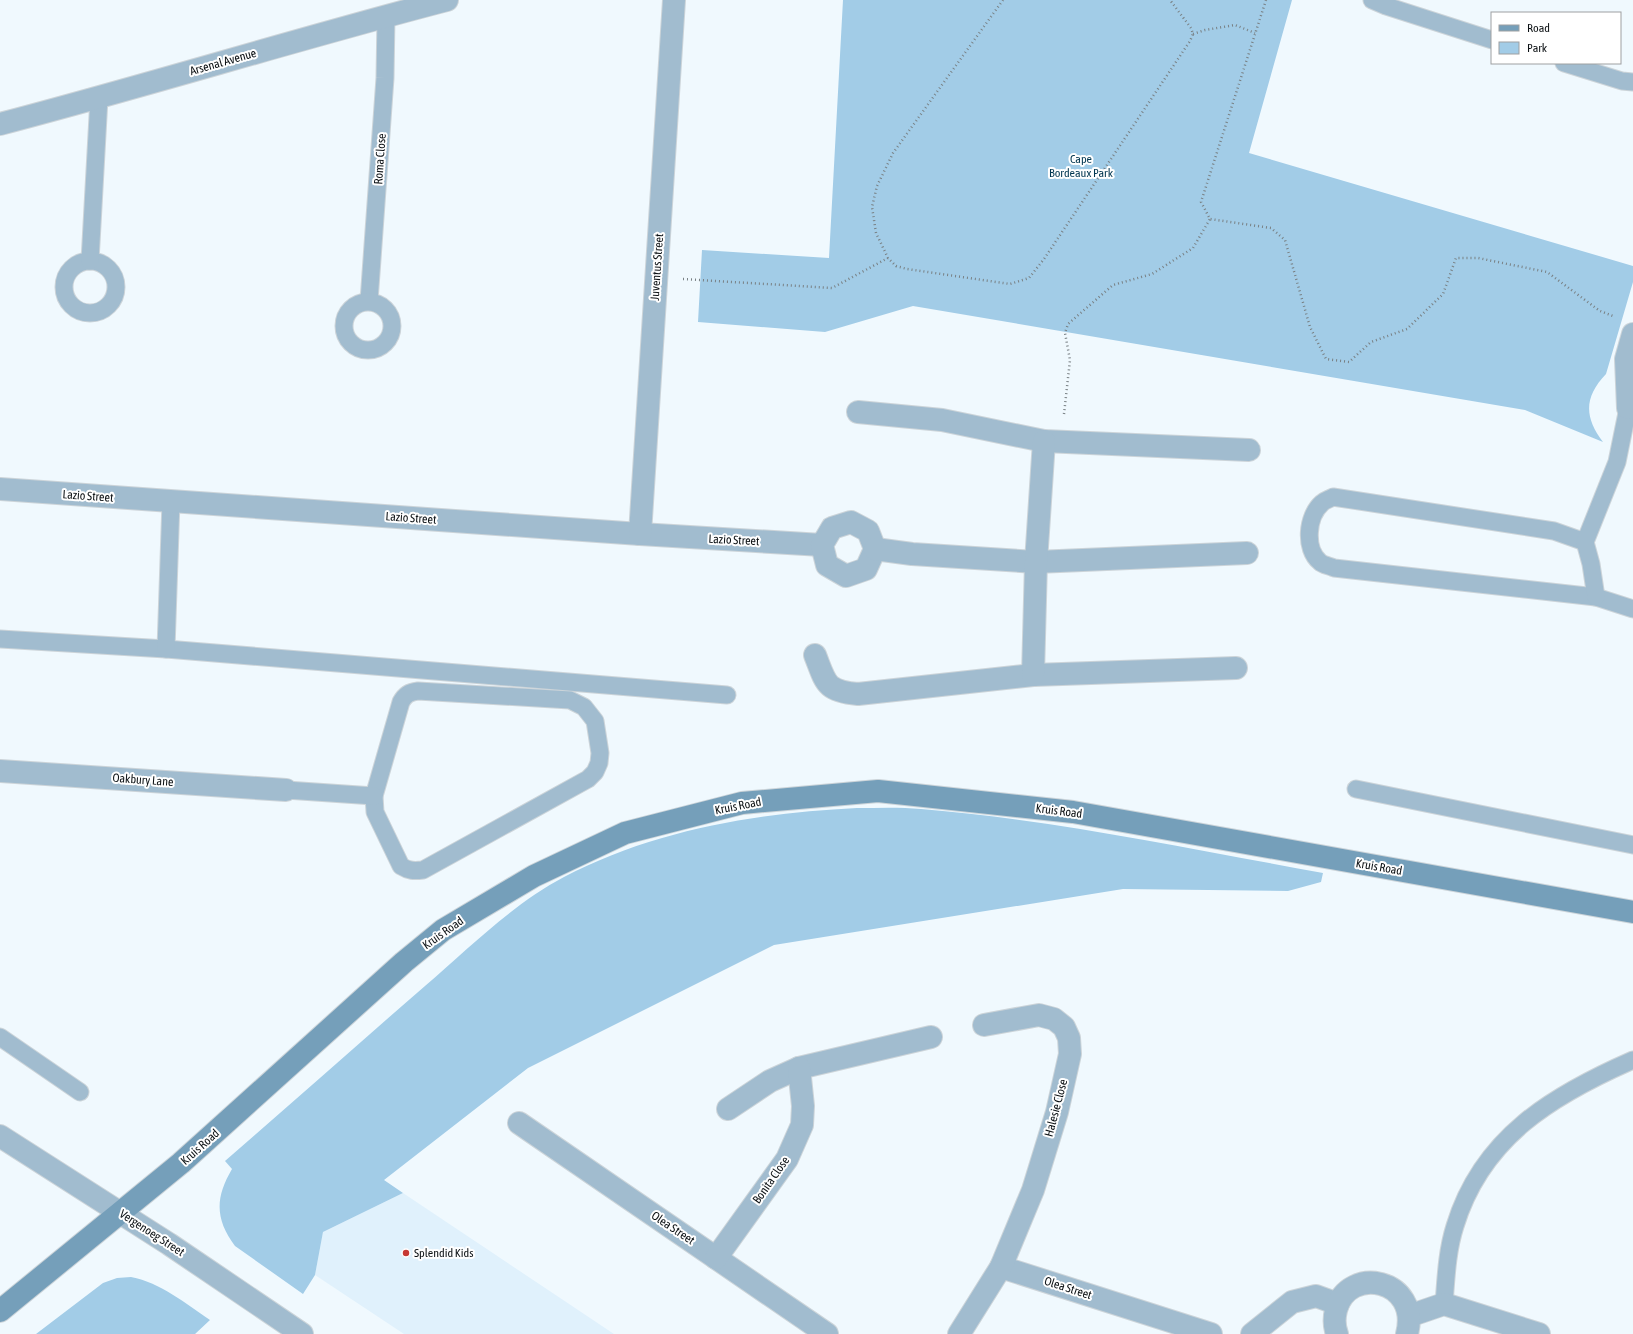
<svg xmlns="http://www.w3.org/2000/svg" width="1633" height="1334" font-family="'Asap Condensed',sans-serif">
<rect width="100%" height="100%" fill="#f0f9fe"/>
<polygon fill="#e0f1fc" points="403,1193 614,1334 404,1334 315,1275 323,1232"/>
<g fill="#a2cce7">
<path d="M843,0h449l-43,153 384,113v16l-27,92c-22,23 -22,43 -3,68l-78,-32 -612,-104 -88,26 -127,-10 4,-72 127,8z"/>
<path d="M857,808c21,0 43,-1 64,1 135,11 269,40 402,64l-2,9 -33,9 -165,-2 -349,56 -246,123 -144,112 19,13 -80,39 -8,43 -12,19 -68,-48c-20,-27 -20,-48 -3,-77l-7,-8c67,-58 133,-117 200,-175 43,-37 89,-83 139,-109 90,-47 192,-64 293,-69z"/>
<path d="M131,1277c30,6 54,26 79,43l-15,14h-159l67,-51 14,-5z"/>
</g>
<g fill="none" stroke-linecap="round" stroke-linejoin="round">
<defs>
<g id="lane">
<polyline points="1372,0 1386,6 1492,40"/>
<polyline points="1564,63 1622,81 1633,82"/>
<circle cx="90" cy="287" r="26"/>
<polyline points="90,261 99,98"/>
<polyline points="369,301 385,78 386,16"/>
<circle cx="368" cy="326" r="24"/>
<path d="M1585,542l-31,-11 -221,-34c-3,2 -8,3 -11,6 -15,13 -18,46 -2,59 3,3 10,4 14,6l262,29 37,12"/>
<polyline points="1596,597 1591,564 1585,542 1617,462 1628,408"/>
<polyline points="0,639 166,649 727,695"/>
<polyline points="166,649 171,501"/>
<path d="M418,691l152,9 14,7 11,14 5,32 -1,10 -4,9 -7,7 -165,91c-9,1 -14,1 -22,-4l-26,-54 -1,-16 27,-94c4,-7 8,-10 17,-11z"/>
<polyline points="1356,789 1633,845"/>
<polyline points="286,790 374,796"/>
<polyline points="0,1037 80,1092"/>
<path d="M1444,1304c2,-26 3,-53 11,-78 27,-89 98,-131 178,-166"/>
</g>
<g id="street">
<path d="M0,124c149,-39 297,-85 447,-124"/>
<polyline points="1628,408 1626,359 1633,334"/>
<polyline points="858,412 942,420 1044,441 1249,450"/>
<polyline points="0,489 640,534 822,545"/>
<polygon points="851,522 868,531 875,549 866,569 846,576 827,565 822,545 832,528"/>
<polyline points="640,534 674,0"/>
<polyline points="875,549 912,554 1036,562 1247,553"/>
<path d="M815,655c11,28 10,36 43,39l175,-19 203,-7"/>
<polyline points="1033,675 1036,562 1044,441"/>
<polyline points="0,771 286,790"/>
<polyline points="728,1109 770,1081 799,1068 931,1037"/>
<polyline points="519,1123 827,1334"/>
<polyline points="0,1136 169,1244 302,1334"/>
<polyline points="716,1258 787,1159 802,1125 803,1106 799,1068"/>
<polyline points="1001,1267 1211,1334"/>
<polyline points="1409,1316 1444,1304 1539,1334"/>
<polyline points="959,1334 1001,1267 1033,1190 1057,1112 1070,1054 1069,1038 1064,1027 1054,1019 1039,1015 984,1025"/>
<polyline points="1252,1334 1292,1302 1316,1296 1338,1304"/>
<path d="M1337,1334c-3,-8 -3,-16 -1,-24 12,-46 85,-31 71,24"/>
</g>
<polyline id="secondary" points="0,1311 181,1163 404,962 443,930 534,876 625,833 742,803 878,791 1073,812 1633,912"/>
</defs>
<use href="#lane" stroke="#ccd4d9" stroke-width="19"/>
<use href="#street" stroke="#ccd4d9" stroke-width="24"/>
<use href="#secondary" stroke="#ccd4d9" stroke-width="24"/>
<g stroke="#798084" stroke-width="2.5" stroke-dasharray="1 3" stroke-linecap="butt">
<polyline points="1003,0 893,153 877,186 872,207 876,233 888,258 896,266 907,269 1010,284 1029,278 1044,259 1190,41 1193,34 1191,28 1170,0"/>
<polyline points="1266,0 1201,202 1210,219 1271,228 1285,240 1310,327 1326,359 1349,362 1371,342 1407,329 1443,294 1456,258 1478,258 1547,272 1600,311 1613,316"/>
<polyline points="1193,34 1205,30 1235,25 1255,33"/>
<polyline points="683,279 832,288 888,258"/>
<polyline points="1064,414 1070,360 1065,333 1068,324 1113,285 1152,274 1193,248 1210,219"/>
</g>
<use href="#lane" stroke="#a1bccf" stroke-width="17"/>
<use href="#street" stroke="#a1bccf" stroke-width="22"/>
<use href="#secondary" stroke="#759fba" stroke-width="22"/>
</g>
<circle fill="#c63833" stroke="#fff" stroke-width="1.5" cx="406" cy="1253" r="4"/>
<g text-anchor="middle" stroke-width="4" stroke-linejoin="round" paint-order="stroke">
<g font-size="12" fill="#0c1114" stroke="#fff">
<text transform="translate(223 62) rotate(-16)" y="4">Arsenal Avenue</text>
<text transform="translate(380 159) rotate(-86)" y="4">Roma Close</text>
<text transform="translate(657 267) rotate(-86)" y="4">Juventus Street</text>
<text transform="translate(88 496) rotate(4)" y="4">Lazio Street</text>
<text transform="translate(411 518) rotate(4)" y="4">Lazio Street</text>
<text transform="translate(734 540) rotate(3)" y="4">Lazio Street</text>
<text transform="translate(143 780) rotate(4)" y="4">Oakbury Lane</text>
<text transform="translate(738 806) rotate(-11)" y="4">Kruis Road</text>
<text transform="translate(1059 811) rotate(7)" y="4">Kruis Road</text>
<text transform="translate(1379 867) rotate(10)" y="4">Kruis Road</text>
<text transform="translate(443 933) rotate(-35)" y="4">Kruis Road</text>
<text transform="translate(1056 1108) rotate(-75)" y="4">Halesie Close</text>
<text transform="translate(200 1147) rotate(-42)" y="4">Kruis Road</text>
<text transform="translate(771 1180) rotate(-55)" y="4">Bonita Close</text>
<text transform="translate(673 1228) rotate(34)" y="4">Olea Street</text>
<text transform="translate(152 1233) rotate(33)" y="4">Vergenoeg Street</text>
<text transform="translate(1068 1288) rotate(18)" y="4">Olea Street</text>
</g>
<g font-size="12" fill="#003650" stroke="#fff">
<text x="1081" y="163">Cape<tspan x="1081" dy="14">Bordeaux Park</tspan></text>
</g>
<g font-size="12" fill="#0c1114" stroke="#fff" text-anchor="start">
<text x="414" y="1257">Splendid Kids</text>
</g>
</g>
<rect x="1491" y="12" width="130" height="52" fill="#ffffff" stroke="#9ea0a1"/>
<rect x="1499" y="25" width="20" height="6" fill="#759fba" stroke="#9ea0a1"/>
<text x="1527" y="32" font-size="12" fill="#0c1114">Road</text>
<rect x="1499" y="42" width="20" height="12" fill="#a2cce7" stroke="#9ea0a1"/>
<text x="1527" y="52" font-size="12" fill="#0c1114">Park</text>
</svg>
